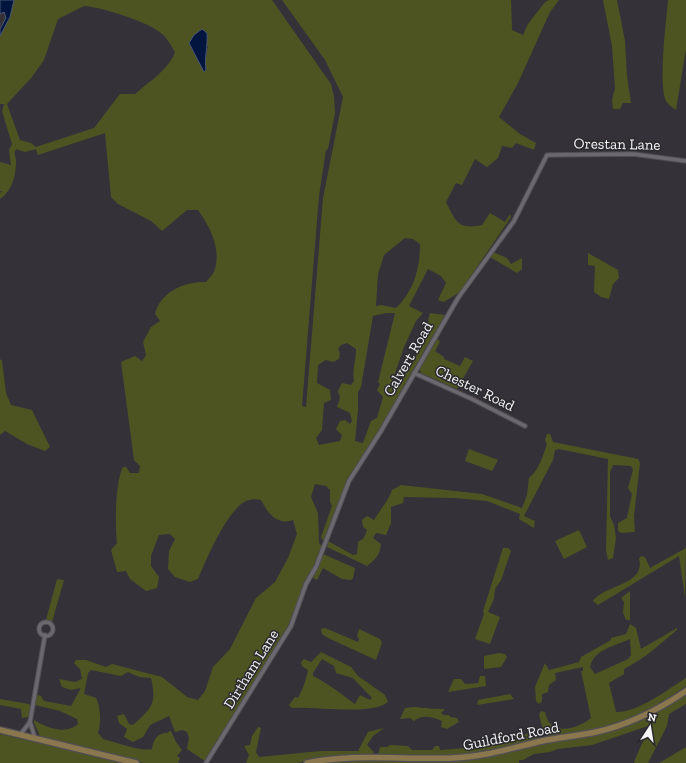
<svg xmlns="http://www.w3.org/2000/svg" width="686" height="763" font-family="'Zilla Slab',serif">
<rect width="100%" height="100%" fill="#343238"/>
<g fill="#4d5422" fill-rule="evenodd">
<path d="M14,0h258l59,84 3,12 1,17 -7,36 -2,1 -7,46 -17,210 4,1 17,-209 20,-101 -18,-37 -43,-60h229l1,30 11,5 5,-11 17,-22 4,-2h10l-9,12 -32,71 -19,34 21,17 16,9 -2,7 -18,-7 -4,5 -10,-2 -4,12 -11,9 -12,-8 -13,26 -6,-2 -10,19c10,20 12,28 36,23l8,-12 15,9 5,-8 1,3 -51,75 -16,10 -6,-2 8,-17 -5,-7 -13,-7 -19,37 14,7 -7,8 -12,26 -13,38 6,3c10,-17 22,-34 29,-53 3,-7 1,-14 4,-22l15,2 -76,132 -22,32 -7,23 -17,39 -2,-4 11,-31 -2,-4v-12l-4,-4 -11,-2 -4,13 7,16 1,30 3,3 -12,30 -6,6 -9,30 -6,12 -49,83 -35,54 -18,-12 2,-11 -2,-6 -5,-2 -7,2 -6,-16 -19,9 -7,12 -10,5 -9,-5 3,-8 -8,-6 -2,-7 7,-2 5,10 4,1c19,-17 24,-21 18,-47l-12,-1 -11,-5 -7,4 -30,-6 -3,3 -4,21 12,4c5,9 5,26 2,35l5,6c12,3 39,13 49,10 1,-9 6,-17 16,-16l1,-2h2l5,11 6,8 -5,6 3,2 -2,5h-34l-103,-25 -7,-15v-3c13,8 32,15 44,4l-1,-5 -17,-8 -25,-6 2,-10 4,1 3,5 27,5 10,-18 -10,2 -9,-3 -3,-8 16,3 7,-3 -2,-10 -6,-6 2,-3h10l20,7 6,-3 50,13 25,20 11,3 7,-9 8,-24 17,-18 26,-51 19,-16 13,-24 9,-24 -4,-14c-16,6 -26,-8 -32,-20 -5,-1 -10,-1 -15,1 -19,9 -40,59 -48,78l-8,3 -15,-5 -7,-8 1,-18 6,-12 -5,-5 -11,1 -8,21v10l8,11 -2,11 -11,3 -16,-12 -4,-8 -9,1 -6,-22 6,-7c-2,-17 -2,-62 6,-76h3l4,6h9l1,-7 -6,-6 -13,-98 14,-6 7,5 4,-6 -3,-13 8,-15 9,-6 -5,-7c5,-22 30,-33 51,-32 3,-4 8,-8 9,-13 6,-21 -5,-42 -17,-59h-11l-25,21 -11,-10 -33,-17 -7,-7 -6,-64 -67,22 -2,-6 -11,3 -9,-3c-3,5 0,7 0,12 0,15 -4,30 -16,38v-6l2,-2h-2v-29l11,3 -2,-15 3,-6 -10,-33 2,-7h-4v-68l10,-19zM84,6c17,1 66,16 78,28 6,5 9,12 13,18 -6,17 -26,30 -40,42h-15l-26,34 -58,19 -5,-4 -11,-3 -13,-36 25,-27 12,-17 14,-41zM189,43l19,3 -3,16 1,8 -2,2zM405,238l8,1 7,5c0,24 -6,47 -24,64l-15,-3 -5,1 2,-32 6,-19zM386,313h9l-17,69 2,2 -3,6 6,7 -6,21 -6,3 -8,22 -8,-2 3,-31v-18l3,-5 12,-71zM347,343l9,6c0,12 -4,21 -2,32l-3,4 -9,-2 -4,8 2,7 -3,9 13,6 2,8 -2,3 -5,-4 -5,1 -4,8 6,6 -2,6 -21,4 -3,-7 6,-8 2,-27 7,-3 -1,-10 -13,-7 1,-18 8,-5 7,2 6,-3 1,-6 -2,-4 3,-4z"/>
<polygon points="603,0 617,0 625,41 627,76 631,103 623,103 620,109 613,109 612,100 615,88 612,46"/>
<path d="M668,0h18v49l-10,61c-4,-3 -9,-6 -11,-11 -6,-21 1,-76 3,-99z"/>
<polygon points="493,252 507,258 511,264 522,258 522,269 517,273 490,257"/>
<polygon points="588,253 618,270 619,278 613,284 609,299 601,297 594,292 595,266 588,265"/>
<polygon points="438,339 440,342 435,351 444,357 444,359 460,366 465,357 473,361 457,389 421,373 419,368 434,340"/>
<polygon points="0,359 2,361 6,393 11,405 32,410 50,447 45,451 27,444 5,431 0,435"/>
<path d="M547,434h3l3,8 85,17 2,4 -6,53 1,16 -14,1 -3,-2v-8l9,-5 5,-24 -4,-6 5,-18 -2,-4 -18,-1 -3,7v44l4,9 2,13 -3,20 -5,2 -2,-10 2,-91 -49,-10 -4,1 -2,10 -29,56 11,5 -1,7 -15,-9 1,-5 -33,-13 -33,-3 -50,-1 -1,6 -12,4v16l-5,12 -10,-2 -3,5 8,6c-1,11 -5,15 -14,22l-40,-19 1,-6 25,14 4,-1 1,-12 6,-4 3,-8 -4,-3 -1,-7 5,-4 7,4c6,-10 15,-20 18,-30l9,-5 81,9 40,14 5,-13 2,-17c10,-8 14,-22 18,-34l-2,-4z"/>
<polygon points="469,449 498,460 492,471 465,461"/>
<polygon points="579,530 587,547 564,559 555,541"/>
<polygon points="503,548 508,548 511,551 501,580 495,589 494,599 488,612 500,617 490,644 475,639 484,614 483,611"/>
<path d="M686,548l-1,49 -6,-41 -81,49 -5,-4c11,-16 53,-16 46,-42l2,-3 4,1 5,11z"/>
<polygon points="323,554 355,568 353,578 351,580 342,579 323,568 317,580 313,578"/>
<polygon points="57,579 64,580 52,622 46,620"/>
<polygon points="630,591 630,620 626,620 623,613 624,602 621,598"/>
<path d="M630,624l6,4 5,21 36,-21v2c-17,14 -34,30 -53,39v5l-15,9 7,29c22,1 52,-23 70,-34v8c-15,10 -31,21 -48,29 -27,13 -60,17 -90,21l-4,-3 -5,-18 2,-4 4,1c1,3 2,9 5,11 11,12 31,3 41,-5l-10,-47h2v-4l-28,6 1,7 -7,5 -1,7 -6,2v7l-3,3 -3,-3 -1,-14 10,-24 4,7 30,-8 2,-5 30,-17v-2l15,-4zM630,639l1,16 -3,4 -33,15 -5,-7c4,-18 25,-21 40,-28z"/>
<polygon points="325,628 358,642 359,639 357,636 359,629 380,639 382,643 376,660 328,638 322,634 321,629"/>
<path d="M321,652l30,15 7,9 27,19 3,7c-16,14 -74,4 -96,6l-3,-3 6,-8 3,1c5,-9 8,-18 10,-28l-6,-4 -1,-4 3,-3 7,3zM322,659l12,7 2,7 17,5 19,20 -2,2 -10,-5 -5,9c-14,-10 -26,-20 -42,-28v-3z"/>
<polygon points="499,653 505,654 507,657 501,667 484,669 484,656"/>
<polygon points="480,676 485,676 486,686 448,692 454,679 461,679 465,684 478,683"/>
<path d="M686,693v11l-17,10 -2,12 -19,37h-14c4,-13 11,-23 15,-36l-1,-1 -56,19 -34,4 -8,3 -16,2 -11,6h-4v3h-204l17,-3h119l34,-2 47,-13 101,-22z"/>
<polygon points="510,694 514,699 477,705 478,700"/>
<polygon points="0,699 29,704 31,709 28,717 22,718 21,709 0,705"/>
<path d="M414,707c9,1 22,2 30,2v2l-3,1 2,3h5l3,2 6,1 2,4 -12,7 -6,-2 1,-6c-10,-4 -19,-7 -28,0l-4,-3 -10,1 5,-11z"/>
<polygon points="258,727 261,728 256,752 259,757 321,751 358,751 368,732 384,728 373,736 367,745 374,752 372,756 313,760 297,763 246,763 249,755 244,746 250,745 252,736"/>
<polygon points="537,731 539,732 539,739 488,754 464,756 378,755 380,747 387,747 390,745 408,746 412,750 432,750 435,746 439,746 440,750 479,747"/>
<polygon points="0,734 125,763 0,763"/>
<polygon points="686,747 686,763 659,763"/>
</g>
<g fill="#01153e" stroke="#4a5876">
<polygon points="0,0 14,0 10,17 0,36 0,29 6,18 4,12 0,14"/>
<path d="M202,29l5,4c1,13 -3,26 -1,37l-2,2 -15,-29 5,-8z"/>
</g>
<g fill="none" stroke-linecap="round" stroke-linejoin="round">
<defs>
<g id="minor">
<polyline points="414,373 472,399 525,426"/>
<circle cx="46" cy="629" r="7"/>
<polyline points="30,722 35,738"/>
<polyline points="20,735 30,722 45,635"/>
<polyline points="206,763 291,626 306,584 316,567 349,481 381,431 458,298 514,221 547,155 633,154 686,161"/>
</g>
<g id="primary">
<polyline points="0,730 136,763"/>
<path d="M307,763c47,-10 97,-3 145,-5 32,-1 59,-10 90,-17 17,-4 36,-5 54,-9 33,-7 62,-22 90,-41"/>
</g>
</defs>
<use href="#minor" stroke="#504e53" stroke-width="5.5"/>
<use href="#primary" stroke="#504e53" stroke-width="8"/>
<use href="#minor" stroke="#6b696f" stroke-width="3.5"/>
<use href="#primary" stroke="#8a774d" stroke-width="5.5"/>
</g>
<g text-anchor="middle" stroke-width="3" stroke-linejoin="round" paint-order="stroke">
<g font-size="15" fill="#f5f4f7" stroke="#2a292e">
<text transform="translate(617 144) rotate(1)" y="5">Orestan Lane</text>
<text transform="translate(408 359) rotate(-60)" y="5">Calvert Road</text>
<text transform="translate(475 388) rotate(26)" y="5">Chester Road</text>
<text transform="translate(251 669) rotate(-58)" y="5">Dirtham Lane</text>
<text transform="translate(511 736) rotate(-11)" y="5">Guildford Road</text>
</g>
</g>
<g transform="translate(650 727) rotate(12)" stroke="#2a292e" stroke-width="3" paint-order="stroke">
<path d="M0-3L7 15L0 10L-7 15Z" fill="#f5f4f7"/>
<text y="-6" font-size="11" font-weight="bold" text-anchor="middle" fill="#f5f4f7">N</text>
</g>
</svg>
